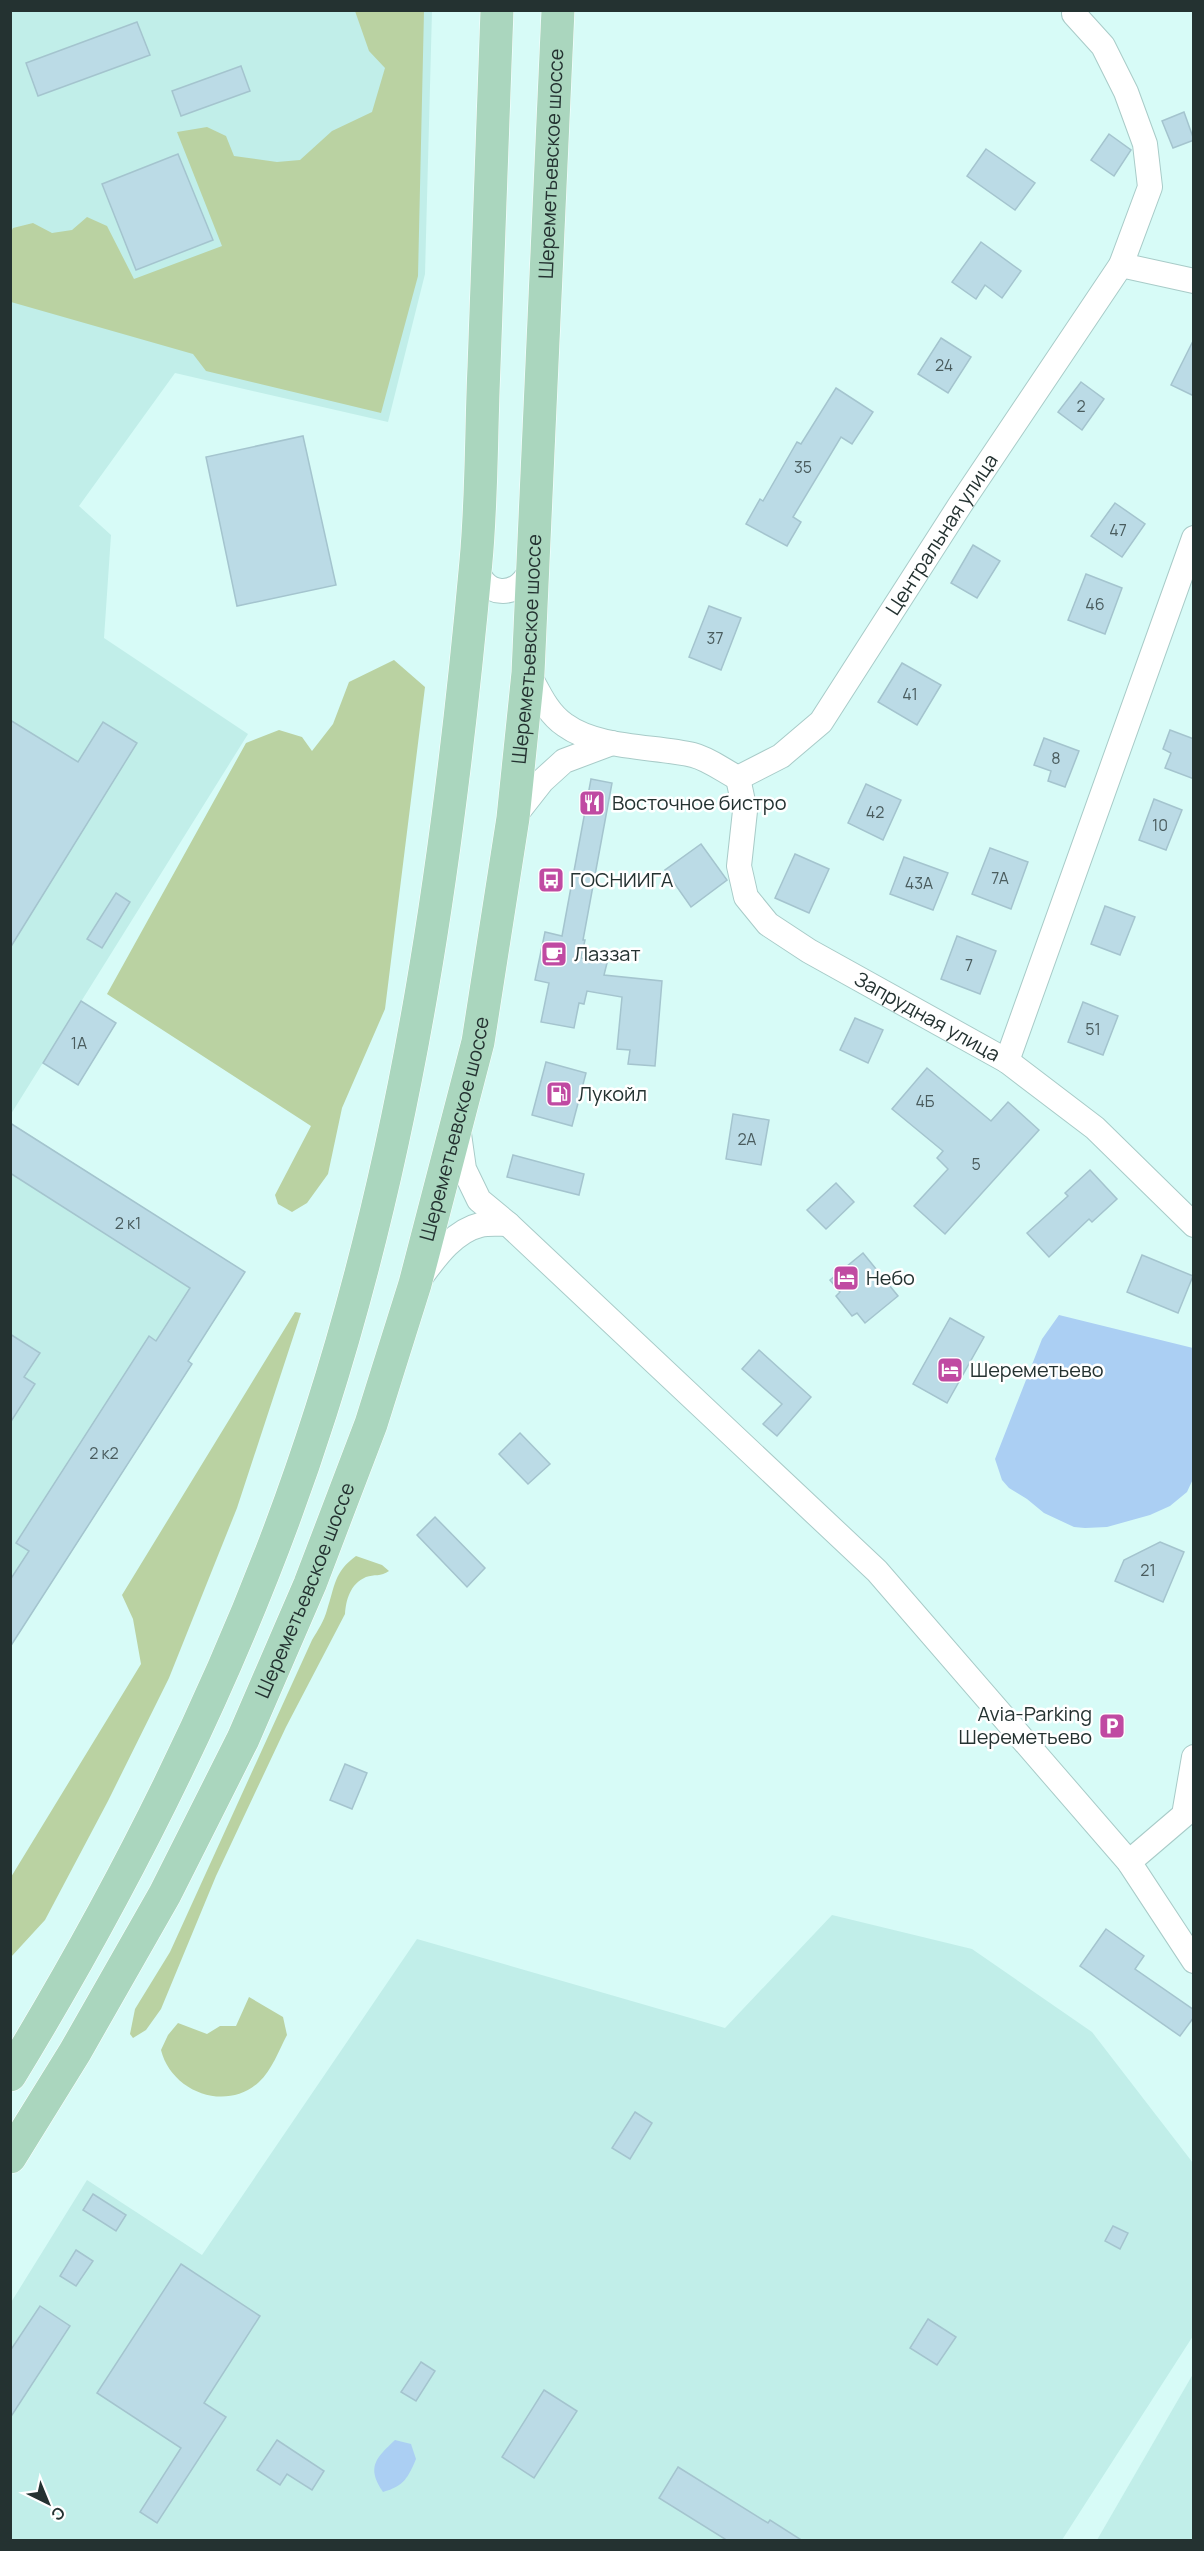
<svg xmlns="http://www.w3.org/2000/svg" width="1204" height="2551" font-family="Manrope,sans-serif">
<rect width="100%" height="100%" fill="#d7fbf7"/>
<g fill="#c1eee9">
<polygon points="11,11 432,11 425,274 388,422 175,373 79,506 111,535 104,638 248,734 11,1114"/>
<polygon points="11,1123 245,1272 189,1361 192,1364 11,1647"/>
<polygon points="832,1915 972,1949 1092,2032 1193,2163 1193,2336 1062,2540 11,2540 10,2304 87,2180 202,2255 417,1939 725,2028"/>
<polygon points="1193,2374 1193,2540 1097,2540"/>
</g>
<g fill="#bad2a2">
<polygon points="355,11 424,11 418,276 381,413 206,371 193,354 11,302 10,234 13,228 33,223 52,233 72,230 87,217 107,226 134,279 222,246 177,132 207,127 226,136 234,156 277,162 300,160 332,131 372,112 385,68 369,51"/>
<polygon points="394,660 425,687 385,1009 342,1108 328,1174 307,1203 292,1212 278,1204 275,1195 311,1126 107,994 246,743 279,730 302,737 312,751 333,724 349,682"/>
<polygon points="295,1312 301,1313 237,1508 169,1678 108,1801 45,1920 11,1957 11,1877 141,1664 133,1619 122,1595"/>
<path d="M356,1556l26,9 7,6c-8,6 -15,3 -23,6 -16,7 -20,23 -21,37l-59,113 -70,149 -55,133 -15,21 -13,8 -3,-4 5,-25 35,-57 142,-312c6,-10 12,-19 15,-30 8,-24 7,-38 29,-54z"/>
<path d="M249,1997l34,20 4,18c-8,15 -15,35 -28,47 -34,31 -88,9 -98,-32l7,-15 10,-12 29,11 13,-8h16z"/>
</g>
<g fill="#abcff3">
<polygon points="1059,1315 1193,1348 1193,1479 1187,1492 1170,1506 1150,1515 1107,1527 1085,1528 1074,1527 1044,1513 1027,1499 1009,1488 1002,1480 995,1459 1042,1339"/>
<path d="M395,2440l16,4 5,15c-8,19 -12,27 -33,33 -17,-25 -7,-34 12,-52z"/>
</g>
<g fill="#bbdbe6" stroke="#a4c4ce" stroke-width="1.5">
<polygon points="137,22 150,55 38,96 26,63"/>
<polygon points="241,66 250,91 181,116 172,91"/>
<polygon points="1184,112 1194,140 1173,148 1162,121"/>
<polygon points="1109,134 1131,150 1114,176 1091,160"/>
<polygon points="986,149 1035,183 1015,210 967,176"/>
<polygon points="178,154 213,240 136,270 102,184"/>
<polygon points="981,242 1021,271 1002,298 985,285 976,299 952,282"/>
<polygon points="941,338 971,357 948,393 918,374"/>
<polygon points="1194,339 1194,396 1171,385"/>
<polygon points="1081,382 1104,399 1082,430 1058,412"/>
<polygon points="836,388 873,412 852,444 841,437 793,517 801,522 787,546 746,524 760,499 763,501 797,442 801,444"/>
<polygon points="303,436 336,585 237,606 206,457"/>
<polygon points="1115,503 1145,524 1122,557 1091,536"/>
<polygon points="973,545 1000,561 977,598 951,583"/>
<polygon points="1086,574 1122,588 1105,634 1068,620"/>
<polygon points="709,606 741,618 721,670 689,657"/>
<polygon points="902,663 941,685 917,725 878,702"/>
<polygon points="10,720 78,762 103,722 137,743 10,948"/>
<polygon points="1170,730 1194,739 1194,779 1165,768 1171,753 1163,749"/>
<polygon points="1044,738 1079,751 1065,787 1048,781 1051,771 1034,765"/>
<polygon points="591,779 612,783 583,940 585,940 581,958 607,963 604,975 662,981 655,1066 628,1064 630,1050 617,1049 622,997 587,991 584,1004 579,1003 574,1028 541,1022 549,983 535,980 545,932 562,936"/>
<polygon points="866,784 901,800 883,840 848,823"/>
<polygon points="1154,799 1182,810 1166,850 1139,840"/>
<polygon points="701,844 727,880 691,907 665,870"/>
<polygon points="990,848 1028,862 1011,909 972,894"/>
<polygon points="795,854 829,869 809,913 775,898"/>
<polygon points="904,857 948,873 933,910 890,894"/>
<polygon points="116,893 130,902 102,948 87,939"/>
<polygon points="1105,906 1135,917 1120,955 1091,944"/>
<polygon points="957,936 996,951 980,994 941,979"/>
<polygon points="81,1001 116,1023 78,1085 43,1063"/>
<polygon points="1083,1002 1118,1016 1103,1055 1068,1042"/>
<polygon points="855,1018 883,1030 868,1063 840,1050"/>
<polygon points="546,1062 586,1073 572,1126 532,1115"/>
<polygon points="927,1068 991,1121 1008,1102 1039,1130 945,1234 914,1206 948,1169 937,1158 943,1151 892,1109"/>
<polygon points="733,1114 769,1120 761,1165 726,1159"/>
<polygon points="10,1123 245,1272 188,1361 192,1364 10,1647 10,1580 29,1551 16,1543 149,1336 156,1341 190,1288 10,1173"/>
<polygon points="513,1155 584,1174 579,1195 507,1177"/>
<polygon points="1090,1170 1117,1199 1092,1222 1089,1219 1049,1257 1027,1233 1068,1196 1065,1193"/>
<polygon points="836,1183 854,1202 826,1229 807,1210"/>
<polygon points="863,1253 898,1296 865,1323 857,1313 852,1316 836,1296 840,1292 830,1280"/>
<polygon points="1142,1255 1193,1276 1178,1313 1127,1292"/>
<polygon points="950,1318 984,1337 947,1403 913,1384"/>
<polygon points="10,1334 40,1353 24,1377 35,1384 10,1423"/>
<polygon points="759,1350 811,1397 777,1436 763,1424 782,1404 742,1369"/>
<polygon points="520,1433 550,1464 528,1484 499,1454"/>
<polygon points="435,1517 485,1568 467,1587 417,1535"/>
<polygon points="1160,1542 1184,1552 1163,1602 1115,1581 1124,1560"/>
<polygon points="345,1764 367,1773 352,1809 330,1800"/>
<polygon points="1106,1929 1144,1956 1135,1969 1194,2010 1194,2017 1180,2036 1080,1966"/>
<polygon points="635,2112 652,2123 630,2159 612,2148"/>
<polygon points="93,2194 126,2215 116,2231 83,2210"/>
<polygon points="1113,2226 1128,2233 1120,2249 1105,2241"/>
<polygon points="76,2250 93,2261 76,2286 60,2276"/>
<polygon points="181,2264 260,2316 204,2403 226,2417 157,2523 140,2512 181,2448 97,2393"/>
<polygon points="40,2306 70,2326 10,2418 10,2351"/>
<polygon points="928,2319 956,2337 937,2365 910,2348"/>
<polygon points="421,2362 435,2371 416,2401 401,2392"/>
<polygon points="544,2390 577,2411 534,2478 502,2457"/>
<polygon points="277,2440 324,2471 312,2490 287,2474 280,2485 257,2470"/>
<polygon points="678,2467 768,2523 770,2520 803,2541 728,2541 659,2498"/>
</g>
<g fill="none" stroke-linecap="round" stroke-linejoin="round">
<defs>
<g id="minor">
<polyline points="1121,265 1194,281"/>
<path d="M476,560c1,39 47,42 56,4"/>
<path d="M528,673c10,18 19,40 37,52 33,24 89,21 128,30 16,4 31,16 45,23"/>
<path id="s1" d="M738,778l43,-22 40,-34 139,-217 161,-240 29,-78 -5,-43 -19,-52 -23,-46 -29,-32"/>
<path id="s2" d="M738,778l7,33 -6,55 7,31 22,27 41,27 198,110 88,67 99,97"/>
<polyline points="513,818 542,781 564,761 612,743"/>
<polyline points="1007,1061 1194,538"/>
<polyline points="459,1134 464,1169 479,1200 508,1224 877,1571 1129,1862 1194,1961"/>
<path d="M421,1277c14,-19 33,-46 59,-52 8,-2 19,-1 28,-1"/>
<polyline points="1129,1862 1184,1815 1194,1757"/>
</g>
<g id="primary">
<path d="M10,2075c127,-209 237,-431 311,-664 88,-275 129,-563 155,-850 6,-64 5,-129 8,-194 5,-119 9,-238 13,-357"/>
<path id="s3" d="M10,2157l65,-105 90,-158 78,-155 67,-155 61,-160 44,-140 63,-242 35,-224 15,-145 30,-663"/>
</g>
</defs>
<use href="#minor" stroke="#a8cbc8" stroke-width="26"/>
<use href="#primary" stroke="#fff" stroke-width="34"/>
<use href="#minor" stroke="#fff" stroke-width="24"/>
<use href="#primary" stroke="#aad6be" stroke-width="33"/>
</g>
<defs>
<symbol id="restaurant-square" viewBox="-11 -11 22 22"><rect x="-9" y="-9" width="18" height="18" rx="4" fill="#c04aa2" stroke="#fff"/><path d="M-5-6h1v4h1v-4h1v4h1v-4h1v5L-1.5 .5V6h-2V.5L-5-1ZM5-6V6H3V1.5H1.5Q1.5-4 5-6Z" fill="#fff"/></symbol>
<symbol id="bus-square" viewBox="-11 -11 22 22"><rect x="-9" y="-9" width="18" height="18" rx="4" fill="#c04aa2" stroke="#fff"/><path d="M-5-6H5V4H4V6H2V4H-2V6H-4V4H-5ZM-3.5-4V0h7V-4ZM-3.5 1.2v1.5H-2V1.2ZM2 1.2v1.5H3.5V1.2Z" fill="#fff"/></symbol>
<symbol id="cafe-square" viewBox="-11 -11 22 22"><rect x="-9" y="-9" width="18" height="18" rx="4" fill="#c04aa2" stroke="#fff"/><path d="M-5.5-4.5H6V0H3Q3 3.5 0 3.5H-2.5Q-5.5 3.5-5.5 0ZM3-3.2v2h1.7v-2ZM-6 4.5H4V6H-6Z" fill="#fff"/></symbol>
<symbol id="fuel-square" viewBox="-11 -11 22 22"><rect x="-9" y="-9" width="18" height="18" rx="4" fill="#c04aa2" stroke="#fff"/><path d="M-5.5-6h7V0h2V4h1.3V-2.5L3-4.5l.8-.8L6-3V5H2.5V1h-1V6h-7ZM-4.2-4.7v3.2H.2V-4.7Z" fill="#fff"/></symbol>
<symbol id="hotel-square" viewBox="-11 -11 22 22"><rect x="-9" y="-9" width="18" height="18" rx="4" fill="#c04aa2" stroke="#fff"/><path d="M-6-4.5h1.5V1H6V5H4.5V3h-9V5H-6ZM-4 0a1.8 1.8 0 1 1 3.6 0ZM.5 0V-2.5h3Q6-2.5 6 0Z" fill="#fff"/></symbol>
<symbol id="parking-square" viewBox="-11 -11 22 22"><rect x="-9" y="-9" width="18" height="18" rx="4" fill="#c04aa2" stroke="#fff"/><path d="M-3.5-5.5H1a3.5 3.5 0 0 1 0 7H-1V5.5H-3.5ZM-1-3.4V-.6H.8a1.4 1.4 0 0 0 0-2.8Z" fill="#fff"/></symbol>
</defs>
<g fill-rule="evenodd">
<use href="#restaurant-square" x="577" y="788" width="30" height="30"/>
<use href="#bus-square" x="536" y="865" width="30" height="30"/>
<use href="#cafe-square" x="539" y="939" width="30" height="30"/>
<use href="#fuel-square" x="544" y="1079" width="30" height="30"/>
<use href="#hotel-square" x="831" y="1263" width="30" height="30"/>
<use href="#hotel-square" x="935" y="1355" width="30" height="30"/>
<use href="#parking-square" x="1097" y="1711" width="30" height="30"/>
</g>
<g text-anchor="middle" stroke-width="5" stroke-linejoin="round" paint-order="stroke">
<g font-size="16" fill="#4a5c5e">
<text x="944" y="371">24</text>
<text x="1081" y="412">2</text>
<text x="803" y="473">35</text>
<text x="1118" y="536">47</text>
<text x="1095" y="610">46</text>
<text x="715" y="644">37</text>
<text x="910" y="700">41</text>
<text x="1056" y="764">8</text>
<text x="875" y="818">42</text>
<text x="1160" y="831">10</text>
<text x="1000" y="884">7А</text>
<text x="919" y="889">43А</text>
<text x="969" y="971">7</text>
<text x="1093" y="1035">51</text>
<text x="79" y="1049">1А</text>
<text x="925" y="1107">4Б</text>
<text x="747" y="1145">2А</text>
<text x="976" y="1170">5</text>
<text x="128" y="1229">2 к1</text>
<text x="104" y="1459">2 к2</text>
<text x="1148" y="1576">21</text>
</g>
<g font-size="20" fill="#243231" stroke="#fff">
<text dy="7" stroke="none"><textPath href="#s3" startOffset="2098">Шереметьевское шоссе</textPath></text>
<text dy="7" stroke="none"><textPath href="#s1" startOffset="324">Центральная улица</textPath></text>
<text dy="7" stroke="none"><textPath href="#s3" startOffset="1612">Шереметьевское шоссе</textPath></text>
<text dy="7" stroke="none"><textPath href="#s2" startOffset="340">Запрудная улица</textPath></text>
<text dy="7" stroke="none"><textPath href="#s3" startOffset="1126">Шереметьевское шоссе</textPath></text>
<text dy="7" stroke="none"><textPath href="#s3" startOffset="640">Шереметьевское шоссе</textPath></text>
</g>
<g font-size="20" fill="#243231" stroke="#fff" text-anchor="start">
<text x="612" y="810">Восточное бистро</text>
<text x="570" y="887">ГОСНИИГА</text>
<text x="574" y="961">Лаззат</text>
<text x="578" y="1101">Лукойл</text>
<text x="866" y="1285">Небо</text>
<text x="970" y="1377">Шереметьево</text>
<text x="1092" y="1721" text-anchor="end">Avia-Parking<tspan x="1092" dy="23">Шереметьево</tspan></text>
</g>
</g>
<rect width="1204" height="2551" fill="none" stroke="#243231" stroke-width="24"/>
<g transform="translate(48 2503) rotate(137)" stroke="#ffffff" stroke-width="4.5" paint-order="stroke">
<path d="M0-4.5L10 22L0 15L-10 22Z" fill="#243231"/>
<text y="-9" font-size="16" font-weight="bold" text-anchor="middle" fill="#243231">С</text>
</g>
</svg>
